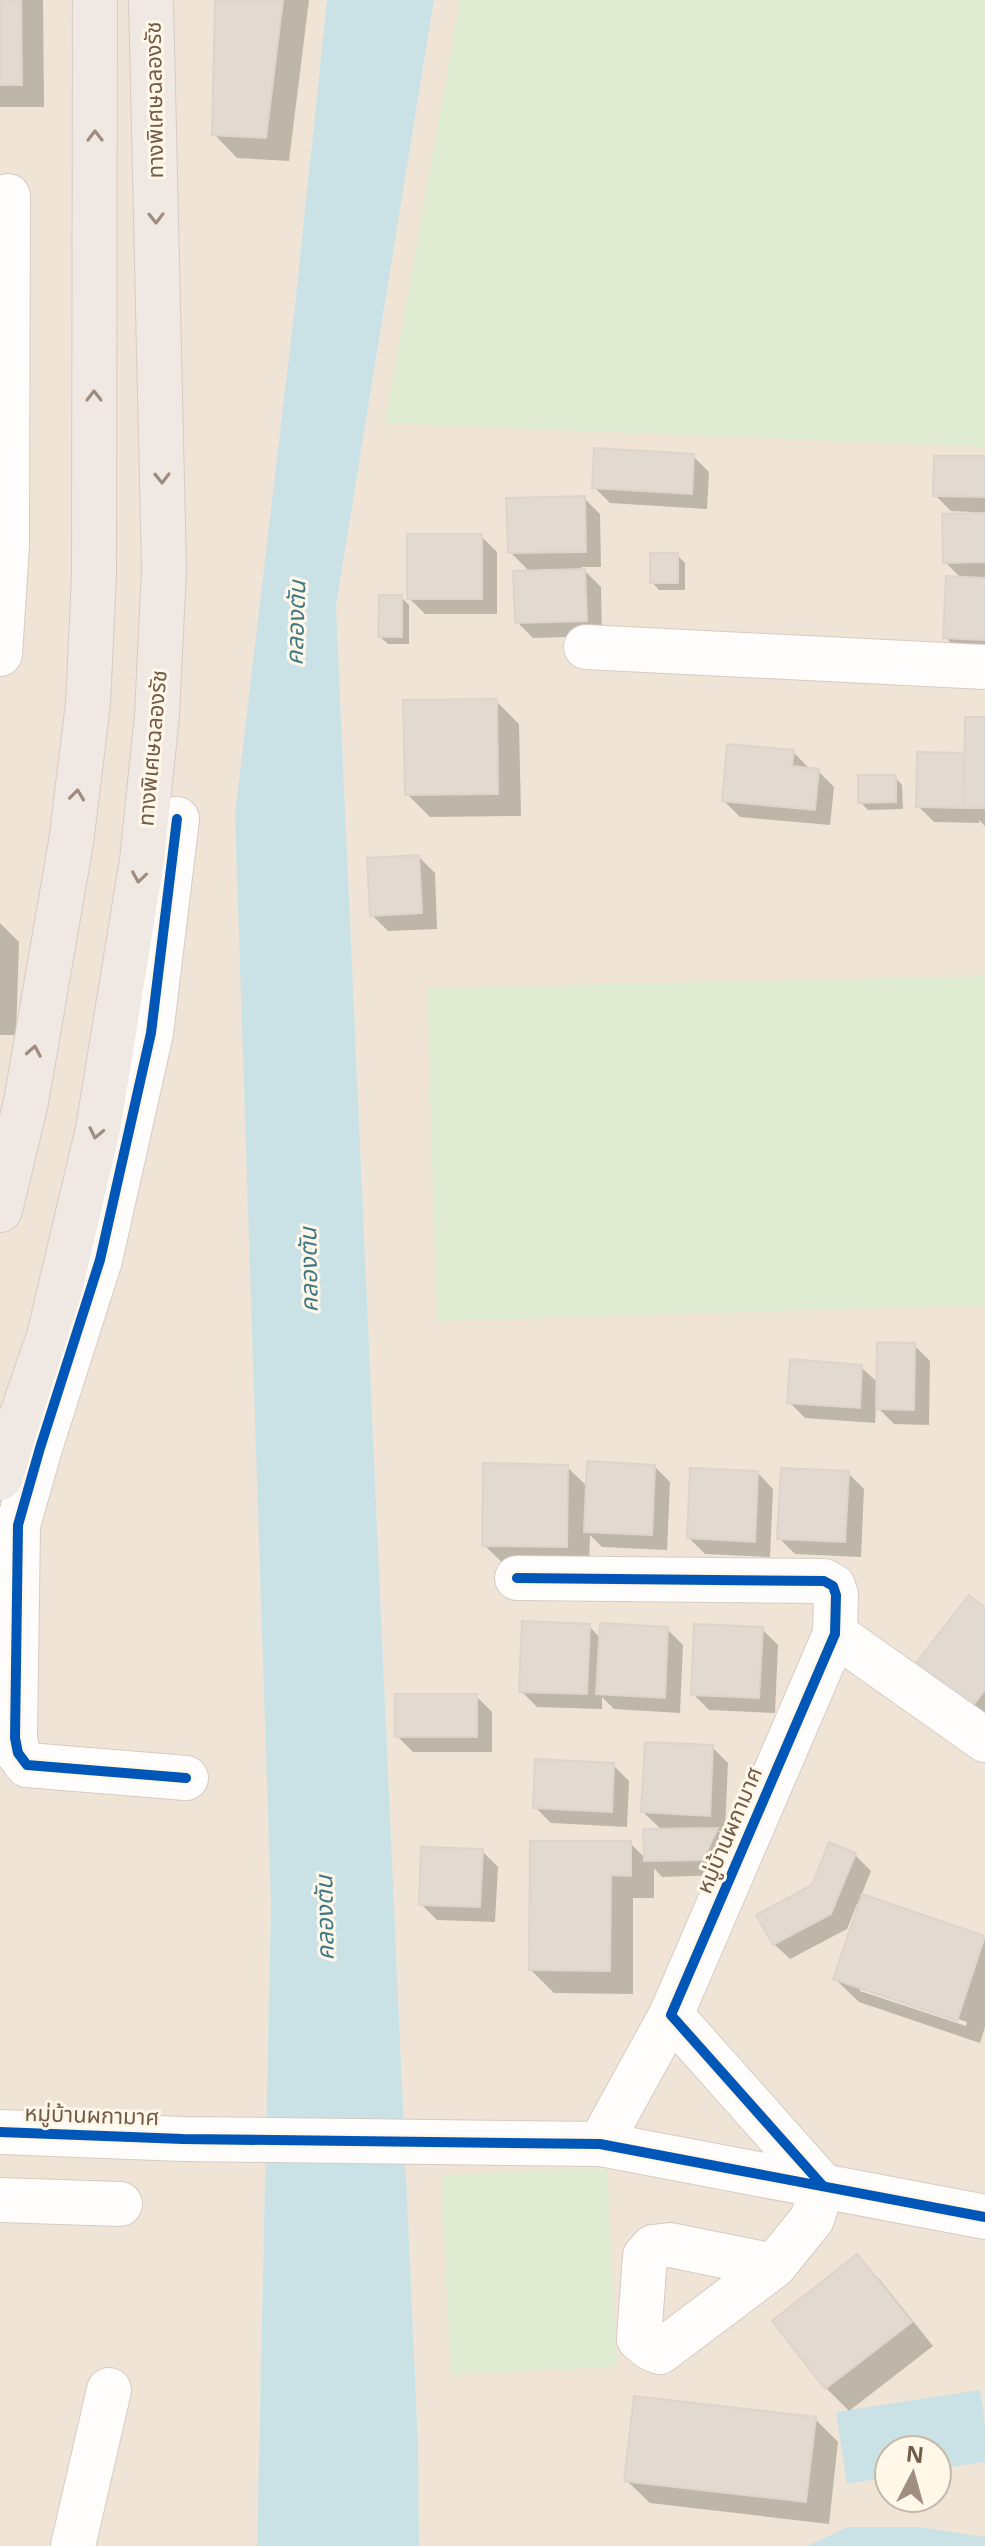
<svg xmlns="http://www.w3.org/2000/svg" width="985" height="2546" font-family="'Open Sans','Noto Sans Thai',sans-serif">
<rect width="100%" height="100%" fill="#f6f1e8"/>
<g fill="#efe4d5" fill-rule="evenodd">
<polygon points="0,0 327,0 294,314 271,1904 257,2546 0,2546"/>
<path d="M434,0h551v2546h-566l-1,-103 -82,-1837zM889,2450h48v48h-48z"/>
</g>
<g fill="#e1edd3">
<polygon points="460,0 985,0 985,447 385,423"/>
<polygon points="985,976 985,1305 437,1321 427,988"/>
<polygon points="607,2167 617,2366 451,2375 441,2175"/>
</g>
<g fill="#cae2e6">
<polygon points="327,0 434,0 336,606 418,2443 419,2546 257,2546 271,1904 235,815 294,314"/>
<polygon points="980,2390 985,2423 985,2462 937,2469 937,2450 889,2450 889,2477 847,2484 836,2412"/>
<polygon points="848,2527 919,2527 985,2537 985,2546 807,2546"/>
</g>
<g fill="#0003" fill-rule="evenodd">
<polygon points="0,0 43,0 44,107 0,107"/>
<polygon points="217,0 309,0 289,161 237,158 214,134"/>
<polygon points="693,456 709,472 707,509 610,503 594,487"/>
<polygon points="985,458 985,654 961,653 945,637 962,579 945,562 973,512 951,511 935,495"/>
<polygon points="584,498 600,514 601,567 581,567 601,587 602,636 533,638 517,622 530,572 510,552"/>
<polygon points="481,536 497,552 497,614 425,614 409,598"/>
<polygon points="677,555 685,563 685,590 659,590 652,582"/>
<polygon points="401,597 409,605 409,644 388,644 380,637"/>
<polygon points="496,701 519,724 521,816 430,817 407,794"/>
<polygon points="985,719 985,826 979,820 979,823 934,822 918,806 919,754 966,755"/>
<polygon points="793,752 809,768 818,771 834,787 830,825 740,817 724,801"/>
<polygon points="895,777 902,785 903,809 868,810 860,802"/>
<polygon points="419,857 435,873 437,929 388,931 372,915"/>
<polygon points="0,923 19,942 16,1035 0,1035"/>
<polygon points="914,1345 930,1361 929,1425 894,1424 876,1406 875,1423 805,1418 789,1402 861,1367 878,1383"/>
<polygon points="654,1466 670,1482 667,1550 602,1547 590,1535 589,1569 508,1568 484,1545 567,1467 588,1487"/>
<polygon points="758,1473 773,1489 770,1557 705,1554 689,1538"/>
<polygon points="848,1473 864,1489 861,1557 795,1554 779,1538"/>
<polygon points="985,1610 985,1736 934,1696"/>
<polygon points="589,1626 601,1639 667,1629 683,1645 680,1713 614,1709 602,1697 602,1709 537,1707 521,1691"/>
<polygon points="762,1629 778,1645 775,1713 709,1710 693,1694"/>
<polygon points="476,1696 492,1712 492,1752 413,1752 397,1736"/>
<polygon points="712,1747 728,1763 725,1831 718,1831 733,1846 719,1875 662,1877 654,1868 654,1898 633,1898 633,1994 554,1993 531,1970 630,1843 646,1859 663,1831 643,1812"/>
<polygon points="613,1765 629,1781 627,1827 551,1823 535,1807"/>
<polygon points="482,1851 498,1867 495,1922 437,1920 421,1904"/>
<path d="M855,1855l16,16 -10,25 124,44v87l-5,16 -121,-41 -24,-23 25,-74 -3,-1 -10,25 -57,30 -16,-15 39,-57zM860,1986l107,36 -1,4 -106,-35z"/>
<polygon points="856,2257 880,2280 933,2346 849,2411 826,2388"/>
<polygon points="815,2419 838,2442 829,2524 650,2503 626,2480"/>
</g>
<g fill="#e2d9d0" stroke="#dfd4cb" stroke-width="2">
<polygon points="0,0 21,0 22,85 0,85"/>
<polygon points="215,0 283,0 266,138 212,135"/>
<polygon points="594,448 694,454 692,494 592,488"/>
<polygon points="934,456 985,456 985,497 933,496"/>
<polygon points="585,496 586,552 508,553 506,498"/>
<polygon points="985,513 985,562 943,563 942,514"/>
<rect x="407" y="534" width="75" height="65"/>
<rect x="650" y="553" width="28" height="30"/>
<polygon points="585,569 587,621 515,623 513,571"/>
<polygon points="946,576 985,578 985,640 943,638"/>
<polygon points="379,595 402,595 402,637 378,637"/>
<polygon points="497,699 498,794 405,795 403,700"/>
<polygon points="965,717 985,717 985,808 964,808"/>
<polygon points="727,744 794,750 792,766 819,769 815,810 722,801"/>
<polygon points="917,752 964,753 964,808 916,807"/>
<polygon points="858,775 896,775 896,802 858,803"/>
<polygon points="419,855 422,913 370,916 367,858"/>
<polygon points="877,1342 915,1343 914,1410 876,1409"/>
<polygon points="790,1359 862,1365 860,1408 787,1403"/>
<polygon points="587,1461 655,1465 652,1535 584,1532"/>
<polygon points="483,1463 568,1465 567,1547 482,1546"/>
<polygon points="690,1468 758,1471 755,1542 687,1538"/>
<polygon points="781,1468 849,1471 845,1542 777,1539"/>
<polygon points="969,1595 985,1608 985,1690 964,1717 908,1673"/>
<polygon points="522,1621 590,1624 587,1694 519,1692"/>
<polygon points="600,1623 668,1627 665,1698 596,1694"/>
<polygon points="694,1624 763,1627 759,1698 691,1695"/>
<rect x="395" y="1694" width="82" height="43"/>
<polygon points="645,1742 713,1745 710,1816 641,1812"/>
<polygon points="535,1759 614,1763 612,1812 533,1808"/>
<polygon points="718,1828 703,1860 644,1861 643,1829"/>
<polygon points="530,1841 631,1841 631,1876 611,1875 610,1971 529,1970"/>
<polygon points="829,1842 856,1853 831,1914 773,1945 756,1915 812,1885"/>
<polygon points="421,1847 483,1849 480,1907 419,1905"/>
<polygon points="862,1894 985,1936 957,2021 833,1979"/>
<polygon points="857,2254 912,2322 825,2389 772,2321"/>
<polygon points="634,2396 816,2417 806,2502 624,2481"/>
</g>
<g fill="none" stroke-linecap="round" stroke-linejoin="round">
<defs>
<g id="minor">
<polyline points="586,647 985,667"/>
<polyline points="0,654 7,545 8,196"/>
<polyline points="177,819 151,1033 100,1260 40,1448 18,1525 15,1738 18,1753 27,1765 186,1778"/>
<polyline points="517,1578 824,1581 833,1586 836,1595 835,1634 671,2015 823,2186"/>
<polyline points="835,1634 985,1740"/>
<polyline points="0,2132 183,2139 600,2144 985,2217"/>
<polyline points="600,2144 671,2015"/>
<polyline points="0,2200 120,2204"/>
<polyline points="774,2266 670,2245 653,2247 645,2256 639,2339 650,2348 660,2352 774,2266 812,2219 823,2186"/>
<polyline points="73,2546 109,2390"/>
</g>
<g id="highway">
<polyline points="0,1210 26,1102 71,842 88,704 94,576 95,0"/>
<polyline points="0,1478 49,1336 98,1129 142,860 157,715 164,570 151,0"/>
</g>
</defs>
<use href="#minor" stroke="#d5ccc3" stroke-width="46"/>
<use href="#highway" stroke="#d5ccc5" stroke-width="46"/>
<use href="#minor" stroke="#fefdfc" stroke-width="44"/>
<use href="#highway" stroke="#f0e8e3" stroke-width="44"/>
<defs>
<g id="cycleway">
<polyline points="177,819 151,1033 100,1260 40,1448 18,1525 15,1738 18,1753 27,1765 186,1778"/>
<polyline points="517,1578 824,1581 833,1586 836,1595 835,1634 671,2015 823,2186"/>
<polyline points="0,2132 183,2139 600,2144 985,2217"/>
</g>
</defs>
<use href="#cycleway" stroke="#fff7e8" stroke-width="15"/>
<use href="#cycleway" stroke="#0057b8" stroke-width="10"/>
</g>
<defs><path id="oneway-chevron" d="M-2-3.5L2.5 0L-2 3.5" fill="none" stroke-width="1.6" stroke-linecap="round" stroke-linejoin="round" transform="scale(2)"/></defs>
<g stroke="#9f8c7f">
<use href="#oneway-chevron" transform="translate(95 136) rotate(-90)"/>
<use href="#oneway-chevron" transform="translate(156 218) rotate(89)"/>
<use href="#oneway-chevron" transform="translate(94 396) rotate(-90)"/>
<use href="#oneway-chevron" transform="translate(162 478) rotate(89)"/>
<use href="#oneway-chevron" transform="translate(77 795) rotate(-83)"/>
<use href="#oneway-chevron" transform="translate(139 877) rotate(99)"/>
<use href="#oneway-chevron" transform="translate(34 1051) rotate(-80)"/>
<use href="#oneway-chevron" transform="translate(96 1133) rotate(102)"/>
</g>
<g text-anchor="middle" stroke-width="6" stroke-linejoin="round" paint-order="stroke">
<g font-size="22" fill="#735a49" stroke="#fff7e8">
<text transform="translate(154 100) rotate(-91)" y="8">ทางพิเศษฉลองรัช</text>
<text transform="translate(152 748) rotate(-85)" y="8">ทางพิเศษฉลองรัช</text>
<text transform="translate(729 1830) rotate(-67)" y="8">หมู่บ้านผกามาศ</text>
<text transform="translate(92 2115) rotate(2)" y="8">หมู่บ้านผกามาศ</text>
</g>
<g font-size="24" font-style="italic" fill="#437987" stroke="#fff7e8">
<text transform="translate(296 623) rotate(-88)" y="8">คลองตัน</text>
<text transform="translate(309 1270) rotate(-91)" y="8">คลองตัน</text>
<text transform="translate(325 1918) rotate(-91)" y="8">คลองตัน</text>
</g>
</g>
<g transform="translate(913 2474) rotate(6)"><circle r="38" fill="#fff7e8" stroke="#c7b8a8" stroke-width="2"/>
<path d="M0-6L14 30L0 20L-14 30Z" fill="#a18f81"/>
<text y="-12" font-size="22" font-weight="bold" text-anchor="middle" fill="#735a49">N</text>
</g>
</svg>
